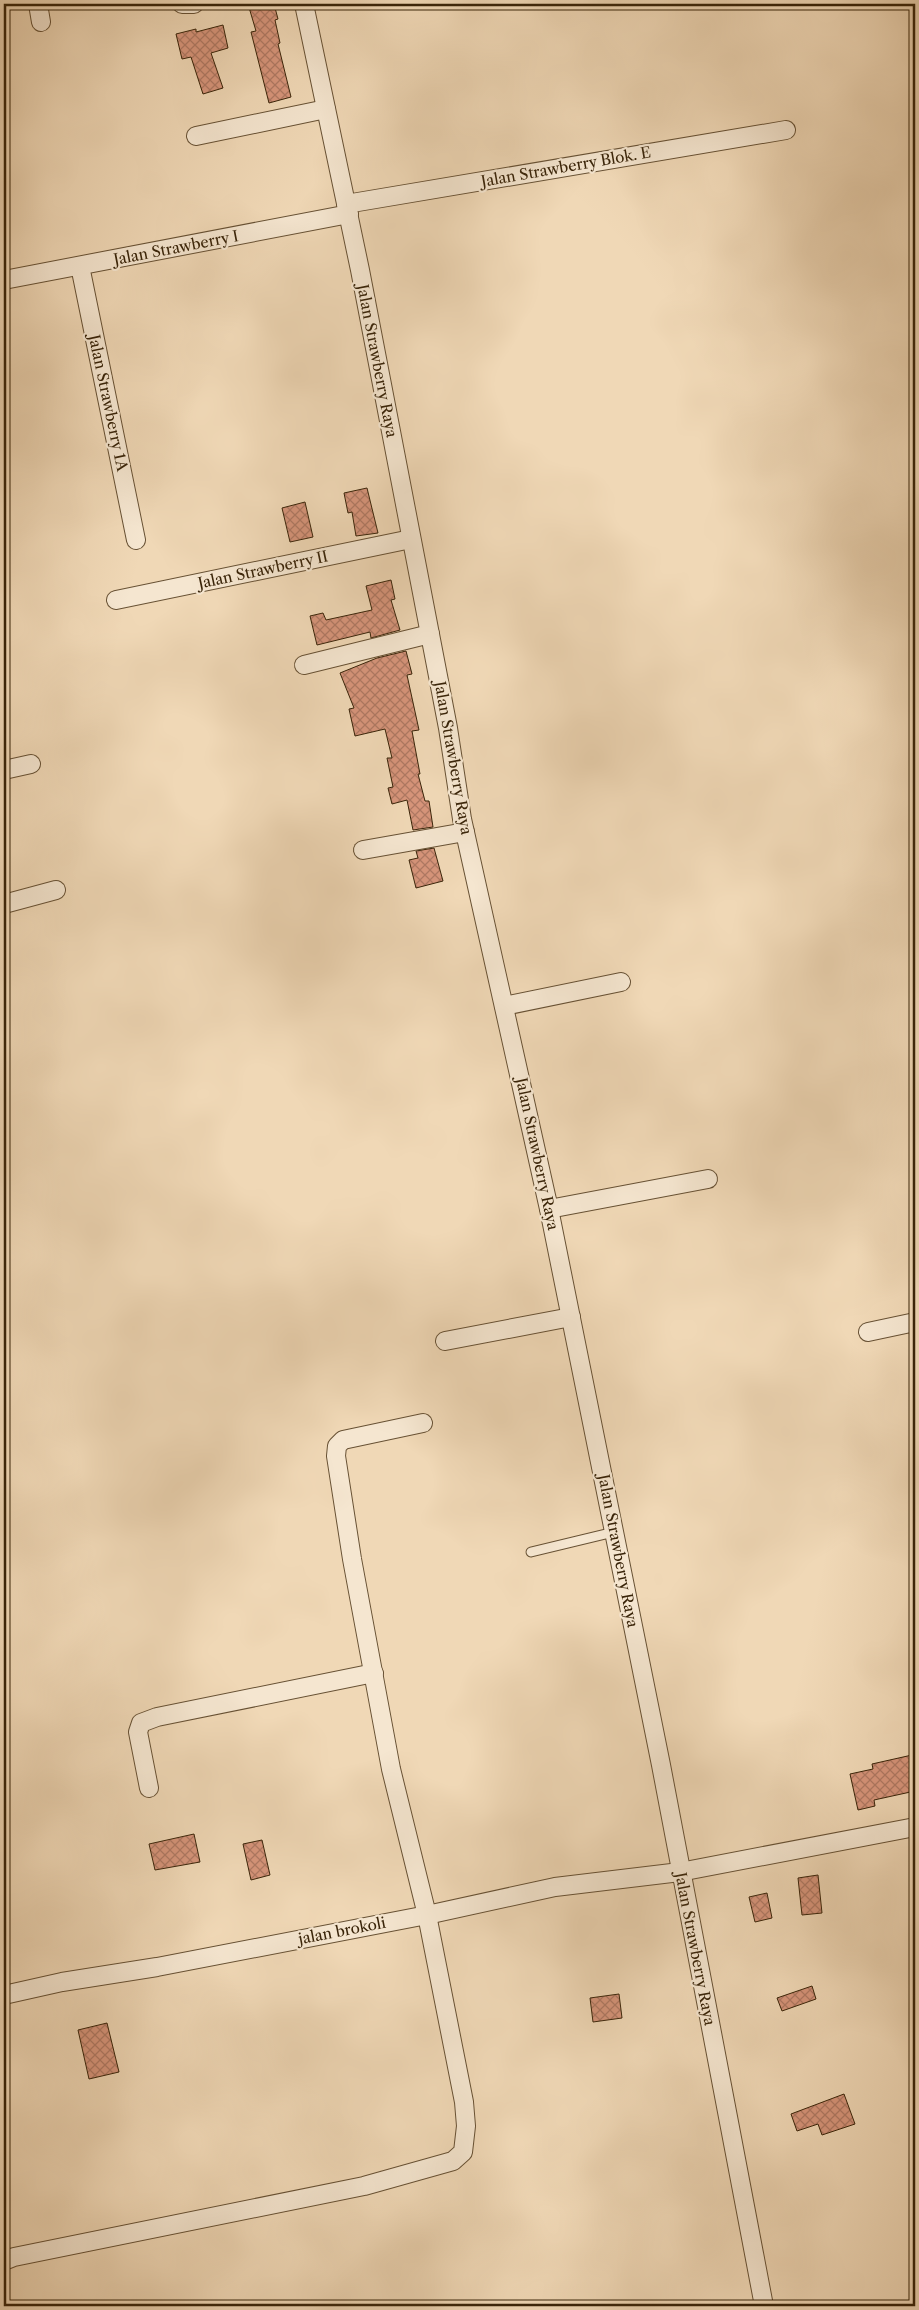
<svg xmlns="http://www.w3.org/2000/svg" width="919" height="2310" font-family="'Libre Caslon Text',serif">
<defs>
<pattern id="building-cross-hatch" width="8" height="8" patternUnits="userSpaceOnUse" patternTransform="scale(1.25)"><rect width="8" height="8" fill="#d7957b"/><path d="M0 0l8 8M0 8l8-8" fill="none" stroke="#af7963"/></pattern>
</defs>
<rect width="100%" height="100%" fill="#f0d8b6"/>
<filter id="stains"><feTurbulence type="fractalNoise" baseFrequency=".004" numOctaves="4"/><feColorMatrix values="0 0 0 0 .2 0 0 0 0 .09 0 0 0 0 .02 0 0 0 .5 -.17"/></filter>
<radialGradient id="worn" r=".72"><stop offset=".6" stop-color="#630" stop-opacity="0"/><stop offset="1" stop-color="#630" stop-opacity=".3"/></radialGradient>
<g fill="url(#building-cross-hatch)" stroke="#392409">
<polygon points="248,4 274,4 278,19 275,20 280,43 278,44 291,97 269,103 251,32 256,31"/>
<polygon points="223,25 228,48 211,53 223,88 203,94 191,57 182,59 176,34 196,29 196,32"/>
<polygon points="367,488 378,533 356,536 352,512 348,513 344,493"/>
<polygon points="305,502 313,537 290,542 282,508"/>
<polygon points="391,580 395,599 391,600 400,630 371,638 370,632 317,645 310,616 323,613 326,620 372,610 366,586"/>
<polygon points="406,651 412,674 407,675 419,730 412,731 420,774 418,774 425,801 429,801 433,827 413,830 407,800 392,804 388,788 393,787 387,758 392,758 385,729 355,736 349,709 354,708 340,673 377,658"/>
<polygon points="434,848 443,881 416,888 409,860 418,858 416,851"/>
<polygon points="912,1755 915,1771 915,1791 874,1800 875,1806 858,1810 850,1774 873,1769 872,1764"/>
<polygon points="194,1834 200,1862 155,1870 149,1844"/>
<polygon points="262,1840 270,1875 251,1880 243,1844"/>
<polygon points="818,1875 822,1913 802,1915 798,1878"/>
<polygon points="767,1893 772,1918 755,1922 749,1897"/>
<polygon points="812,1986 816,1999 782,2011 777,1998"/>
<polygon points="619,1994 622,2018 593,2022 590,1998"/>
<polygon points="107,2023 119,2072 89,2079 78,2030"/>
<polygon points="844,2094 855,2124 822,2135 818,2124 797,2131 791,2114"/>
</g>
<g fill="none" stroke-linecap="round" stroke-linejoin="round">
<defs>
<polyline id="lane" points="531,1552 614,1532"/>
<g id="street">
<polyline points="38,4 41,22"/>
<polyline points="182,4 194,4"/>
<polyline points="304,4 360,270 448,728 462,819 549,1209 661,1765 764,2306"/>
<polyline points="196,136 326,109"/>
<polyline points="346,204 786,130"/>
<polyline points="80,266 136,540"/>
<polyline points="4,280 349,214"/>
<polyline points="116,600 411,539"/>
<polyline points="304,665 430,634"/>
<polyline points="4,770 31,764"/>
<polyline points="363,850 465,832"/>
<polyline points="4,904 56,890"/>
<polyline points="504,1006 621,982"/>
<polyline points="549,1209 708,1179"/>
<polyline points="868,1332 915,1322"/>
<polyline points="445,1341 571,1317"/>
<polyline points="149,1788 138,1732 141,1723 157,1717 374,1673"/>
<polyline points="4,1995 62,1982 157,1967 427,1915 555,1887 680,1872 915,1827"/>
<polyline points="4,2261 14,2257 364,2186 453,2161 463,2152 466,2126 464,2102 427,1915 391,1769 352,1559 336,1456 337,1446 343,1440 423,1423"/>
</g>
</defs>
<use href="#lane" stroke="#675134" stroke-width="11"/>
<use href="#street" stroke="#675134" stroke-width="20"/>
<use href="#lane" stroke="#f5e6d0" stroke-width="9"/>
<use href="#street" stroke="#f5e6d0" stroke-width="18"/>
</g>
<g text-anchor="middle" stroke-width="4.5" stroke-linejoin="round" paint-order="stroke">
<g font-size="15" fill="#392409" stroke="#f5e6d0">
<text transform="translate(566 167) rotate(-10)" y="5">Jalan Strawberry Blok. E</text>
<text transform="translate(176 248) rotate(-11)" y="5">Jalan Strawberry I</text>
<text transform="translate(377 361) rotate(79)" y="5">Jalan Strawberry Raya</text>
<text transform="translate(108 403) rotate(78)" y="5">Jalan Strawberry 1A</text>
<text transform="translate(263 570) rotate(-12)" y="5">Jalan Strawberry II</text>
<text transform="translate(453 758) rotate(80)" y="5">Jalan Strawberry Raya</text>
<text transform="translate(537 1154) rotate(78)" y="5">Jalan Strawberry Raya</text>
<text transform="translate(618 1551) rotate(79)" y="5">Jalan Strawberry Raya</text>
<text transform="translate(342 1931) rotate(-11)" y="5">jalan brokoli</text>
<text transform="translate(695 1949) rotate(79)" y="5">Jalan Strawberry Raya</text>
</g>
</g>
<rect width="919" height="2310" fill="none" stroke="#f0d8b6" stroke-width="20"/>
<rect x="5" y="5" width="909" height="2300" fill="none" stroke="#392409" stroke-width="2.5"/>
<rect x="10" y="10" width="899" height="2290" fill="none" stroke="#392409"/>
<rect width="100%" height="100%" filter="url(#stains)"/>
<rect width="100%" height="100%" fill="url(#worn)"/>
</svg>
